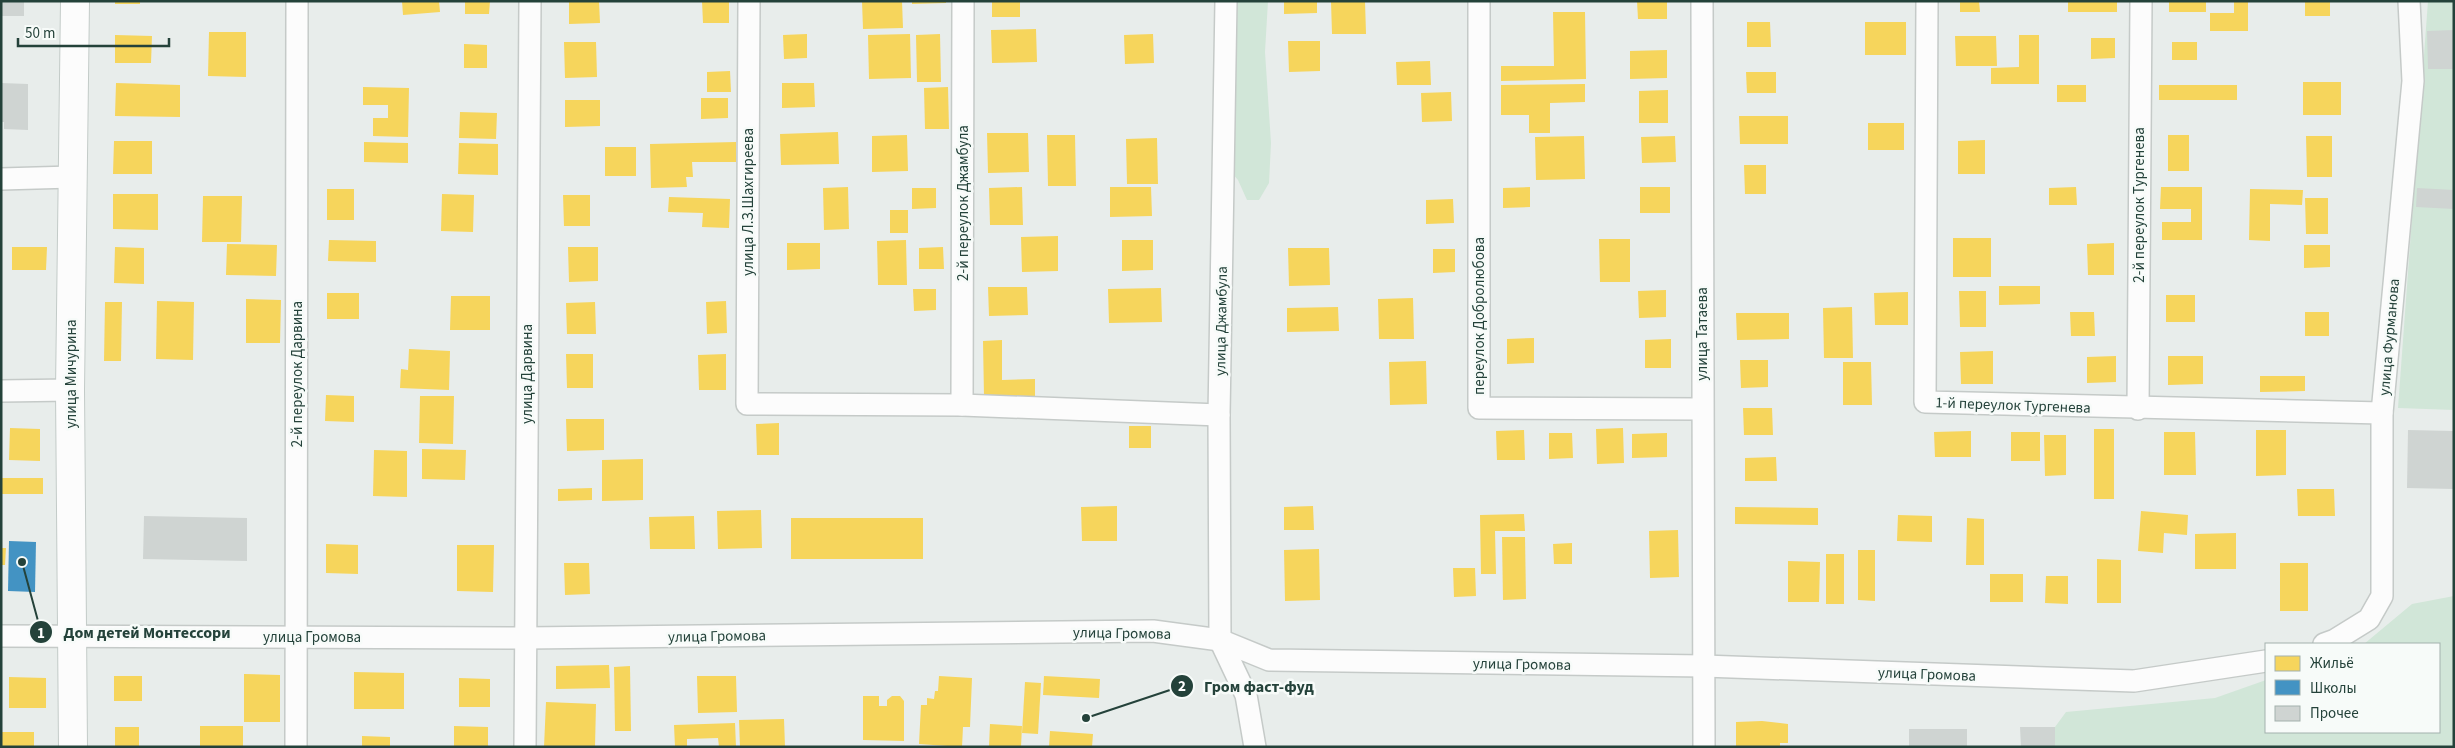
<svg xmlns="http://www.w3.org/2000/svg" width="2455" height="748" font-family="'Source Sans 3',sans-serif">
<rect width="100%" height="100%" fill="#e8edeb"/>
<g fill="#d1e6d8">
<polygon points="1235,1 1268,1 1265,52 1271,143 1269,183 1259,200 1247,200 1238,180 1232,173"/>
<polygon points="2428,1 2454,1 2454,410 2398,408"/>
<polygon points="2454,596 2454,747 2055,747 2055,727 2066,712 2215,698 2266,680 2266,732 2439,732 2439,644 2364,644 2412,604"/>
</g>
<g fill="#f6d55c">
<rect x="115" y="1" width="25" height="3"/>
<polygon points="402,1 439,1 440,12 403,15"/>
<polygon points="465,1 490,1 489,14 465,14"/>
<polygon points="569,1 599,1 600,23 569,24"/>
<polygon points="702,1 729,1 729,23 703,23"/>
<polygon points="862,1 902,1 903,28 863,29"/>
<polygon points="912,1 946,1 946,3 912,4"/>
<rect x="992" y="1" width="28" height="16"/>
<polygon points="1284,1 1317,1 1317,13 1284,14"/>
<polygon points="1331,1 1365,1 1366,34 1332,34"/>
<polygon points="1637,1 1667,1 1667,19 1638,19"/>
<polygon points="1960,1 1979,1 1980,12 1960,12"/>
<rect x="2068" y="1" width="49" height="11"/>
<rect x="2169" y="1" width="37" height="11"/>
<polygon points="2234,1 2248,1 2248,31 2210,31 2210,13 2234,13"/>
<rect x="2305" y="1" width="25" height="15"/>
<polygon points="1553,12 1585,12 1586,79 1501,81 1501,66 1554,66"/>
<polygon points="1747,22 1770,22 1771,47 1747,47"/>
<rect x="1865" y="22" width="41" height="33"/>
<polygon points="1036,29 1037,62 992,63 991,30"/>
<polygon points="209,32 246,32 246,77 208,76"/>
<polygon points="807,34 807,58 784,59 783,35"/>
<polygon points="910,34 911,78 869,79 868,35"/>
<polygon points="940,34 941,82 917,82 916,35"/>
<polygon points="1153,34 1154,63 1125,64 1124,35"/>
<polygon points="115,35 152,36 151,63 115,63"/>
<polygon points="2019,35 2039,35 2039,84 1991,84 1991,68 2019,67"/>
<polygon points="1955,36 1996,36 1997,66 1956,66"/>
<polygon points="2091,38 2115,38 2115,58 2091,59"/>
<polygon points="1288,41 1320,41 1320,71 1289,72"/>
<polygon points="564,42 596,42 597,77 565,78"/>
<rect x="2172" y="42" width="25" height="18"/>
<polygon points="464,44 487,45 487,68 464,68"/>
<polygon points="1667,50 1667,78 1630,79 1630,51"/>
<polygon points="1430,61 1431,85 1397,85 1396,62"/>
<polygon points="730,71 731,92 707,92 707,72"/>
<polygon points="1746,72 1776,72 1776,93 1747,93"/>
<rect x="2303" y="82" width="38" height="33"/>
<polygon points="116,83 180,85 180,117 115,116"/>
<polygon points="782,83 814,83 815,107 782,108"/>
<polygon points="1585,84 1585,102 1550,103 1550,133 1529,133 1529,115 1501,115 1501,85"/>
<rect x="2057" y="85" width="29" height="17"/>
<rect x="2159" y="85" width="78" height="15"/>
<polygon points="363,87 409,88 408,137 373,136 373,118 388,118 388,105 363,105"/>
<polygon points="948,87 949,129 925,129 924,88"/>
<polygon points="1668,90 1668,123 1639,123 1639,91"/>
<polygon points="1451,92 1452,121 1422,122 1421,93"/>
<polygon points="701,98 728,98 728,118 701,119"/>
<polygon points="565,100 600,100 600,126 565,127"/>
<polygon points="460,112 497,113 496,139 459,138"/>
<polygon points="1739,116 1788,116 1788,144 1740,144"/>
<rect x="1868" y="123" width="36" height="27"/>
<polygon points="838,132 839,164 781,165 780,134"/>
<polygon points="987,133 1028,133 1029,172 988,173"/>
<polygon points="907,135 908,171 872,172 872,136"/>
<polygon points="1047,135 1075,135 1076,186 1048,186"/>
<rect x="2168" y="135" width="21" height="36"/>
<polygon points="1584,136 1585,179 1536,180 1535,137"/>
<polygon points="1675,136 1676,162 1642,163 1641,137"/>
<polygon points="2306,136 2332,136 2332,177 2307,177"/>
<polygon points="1157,138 1158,184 1127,184 1126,139"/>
<polygon points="1985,140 1985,174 1958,174 1958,141"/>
<polygon points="114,141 152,141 152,174 113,174"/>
<polygon points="364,142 408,143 408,163 364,162"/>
<polygon points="736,142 736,162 692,162 693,177 686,177 687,187 651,188 650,144"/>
<polygon points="459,143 498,144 498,175 458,174"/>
<rect x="605" y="147" width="31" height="29"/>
<polygon points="1744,165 1766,165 1766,194 1745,194"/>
<polygon points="848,187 849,229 824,230 823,188"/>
<polygon points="1022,187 1023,225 990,225 989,188"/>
<polygon points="1110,187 1151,187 1152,216 1110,217"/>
<polygon points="1530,187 1530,207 1503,208 1503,188"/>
<rect x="1640" y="187" width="30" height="26"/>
<polygon points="2076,187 2077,205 2049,205 2049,188"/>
<polygon points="2161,187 2202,187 2202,240 2162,240 2162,222 2191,222 2191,209 2160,209"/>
<polygon points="912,188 936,188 936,208 912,209"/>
<rect x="327" y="189" width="27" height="31"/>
<polygon points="2250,189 2303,190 2302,205 2270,204 2270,241 2249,240"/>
<polygon points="113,194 158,194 158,230 113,229"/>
<polygon points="442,194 474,195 473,232 441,231"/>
<polygon points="563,195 590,195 590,226 564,226"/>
<polygon points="203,196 242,196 241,242 202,242"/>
<polygon points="669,197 730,199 729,228 702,227 703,213 668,212"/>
<polygon points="2305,198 2328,198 2328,234 2306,234"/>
<polygon points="1453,199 1454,223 1426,224 1426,200"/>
<rect x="890" y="210" width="18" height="23"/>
<polygon points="1058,236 1058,271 1022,272 1021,237"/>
<rect x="1953" y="238" width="38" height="39"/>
<polygon points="1599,239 1630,239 1630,282 1600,282"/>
<polygon points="329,240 376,241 376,262 328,261"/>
<polygon points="906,240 907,285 878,285 877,241"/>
<polygon points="1122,240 1153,240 1153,270 1122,271"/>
<polygon points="787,243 820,243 820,269 787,270"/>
<polygon points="2114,243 2114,275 2088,275 2087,244"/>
<polygon points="227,244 277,245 276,276 226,275"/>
<polygon points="2304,245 2330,245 2330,267 2304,268"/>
<polygon points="12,247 47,247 46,270 12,270"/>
<polygon points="115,247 144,248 144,284 114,283"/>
<polygon points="568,247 598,247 598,281 569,282"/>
<polygon points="943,247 944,269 919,269 919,248"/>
<polygon points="1288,248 1329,248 1330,285 1289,286"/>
<polygon points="1433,249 1455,249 1455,272 1433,273"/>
<polygon points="1999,286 2040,286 2040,304 1999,305"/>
<polygon points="988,287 1027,287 1028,315 989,316"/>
<polygon points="1161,288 1162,322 1109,323 1108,289"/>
<polygon points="913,289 936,289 936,310 914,311"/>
<polygon points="1666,290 1666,317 1639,318 1638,291"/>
<polygon points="1959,291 1986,291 1986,327 1960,327"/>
<polygon points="1908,292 1908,325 1875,325 1874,293"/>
<rect x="327" y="293" width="32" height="26"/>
<rect x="2166" y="295" width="29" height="27"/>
<polygon points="451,296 490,296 490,330 450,330"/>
<polygon points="1413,298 1414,339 1379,339 1378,299"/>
<polygon points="246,299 281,300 280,343 246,343"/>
<polygon points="157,301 194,302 193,360 156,359"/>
<polygon points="726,301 727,333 707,334 706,302"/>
<polygon points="105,302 122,302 121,361 104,361"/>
<polygon points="595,302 596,334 567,334 566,303"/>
<polygon points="1338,307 1339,331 1287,332 1287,308"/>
<polygon points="1852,307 1853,358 1824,358 1823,308"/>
<polygon points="2070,312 2094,312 2095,336 2071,336"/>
<rect x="2305" y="312" width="24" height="24"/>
<polygon points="1736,313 1789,313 1789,339 1737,340"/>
<polygon points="1534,338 1534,363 1507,364 1507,339"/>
<polygon points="1671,339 1671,368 1645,368 1645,340"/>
<polygon points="1002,340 1002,380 1035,379 1035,396 984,397 983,341"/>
<polygon points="409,349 450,351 449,390 400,388 401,369 408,370"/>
<polygon points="1993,351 1993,384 1961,384 1960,352"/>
<polygon points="566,354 593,354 593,388 567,388"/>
<polygon points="726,354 726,390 699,390 698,355"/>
<polygon points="2116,356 2116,382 2087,383 2087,357"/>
<polygon points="2168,356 2203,356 2203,384 2168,385"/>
<polygon points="1740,360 1768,360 1768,387 1741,388"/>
<polygon points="1426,361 1427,404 1390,405 1389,362"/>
<polygon points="1843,362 1871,362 1872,405 1843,405"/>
<polygon points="2260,376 2305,376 2305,391 2260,392"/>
<polygon points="326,395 354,396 354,422 325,421"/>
<polygon points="420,396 454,396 453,444 419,443"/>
<polygon points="1743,408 1772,408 1773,435 1744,435"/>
<polygon points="566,419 604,419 604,450 567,451"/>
<polygon points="779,423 779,455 757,455 756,424"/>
<rect x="1129" y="426" width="22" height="22"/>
<polygon points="10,428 40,429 40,461 9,460"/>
<polygon points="1623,428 1624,463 1597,464 1596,429"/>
<rect x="2094" y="429" width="20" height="70"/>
<polygon points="1524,430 1525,460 1497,460 1496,431"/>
<polygon points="2256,430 2286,430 2286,475 2256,476"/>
<polygon points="1971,431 1971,457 1935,457 1934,432"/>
<rect x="2011" y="432" width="29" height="29"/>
<polygon points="2164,432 2195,432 2196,475 2164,475"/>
<polygon points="1549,433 1572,433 1573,458 1549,459"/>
<polygon points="1667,433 1667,457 1632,458 1632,434"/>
<polygon points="2044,435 2066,435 2066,475 2045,476"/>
<polygon points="422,449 466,450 465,480 422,479"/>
<polygon points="374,450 407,451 407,497 373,496"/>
<polygon points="1776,457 1777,481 1745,481 1745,458"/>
<polygon points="643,459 643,500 602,501 602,460"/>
<rect x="1" y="478" width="42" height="16"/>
<polygon points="592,488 592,500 558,501 558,489"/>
<polygon points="2297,489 2334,489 2335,516 2298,516"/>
<polygon points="1117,506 1117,541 1082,541 1081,507"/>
<polygon points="1313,506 1314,530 1284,530 1284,507"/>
<polygon points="1735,507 1818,508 1818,525 1735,524"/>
<polygon points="761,510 762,548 718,549 717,511"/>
<polygon points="2141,511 2188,515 2187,535 2164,533 2163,553 2138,551"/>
<polygon points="1524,514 1525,531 1495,531 1496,574 1481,574 1480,515"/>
<polygon points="1898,515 1932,516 1932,542 1897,541"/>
<polygon points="694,516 695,549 650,549 649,517"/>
<rect x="791" y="518" width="132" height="41"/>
<polygon points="1967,518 1984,519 1984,565 1966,565"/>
<polygon points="1678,530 1679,577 1650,578 1649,531"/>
<polygon points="2236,533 2236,569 2195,569 2195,534"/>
<polygon points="1502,537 1525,537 1526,599 1503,600"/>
<polygon points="1572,543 1572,564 1554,564 1553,544"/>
<polygon points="326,544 358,545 358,574 326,573"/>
<polygon points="457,545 494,545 493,592 457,591"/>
<polygon points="1,548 6,548 5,565 1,565"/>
<polygon points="1319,549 1320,600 1285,601 1284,550"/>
<polygon points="1858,550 1875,550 1875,601 1858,600"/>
<rect x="1826" y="554" width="18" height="50"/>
<polygon points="2097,559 2121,560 2121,603 2097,603"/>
<polygon points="1788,561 1820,562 1819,602 1788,602"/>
<polygon points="564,563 589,563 590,594 565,595"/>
<rect x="2280" y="563" width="28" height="48"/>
<polygon points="1453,568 1475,568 1476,596 1454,597"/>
<rect x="1990" y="574" width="33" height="28"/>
<polygon points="2046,576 2068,576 2068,604 2045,603"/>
<polygon points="609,665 610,688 556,689 556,666"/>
<polygon points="630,666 631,731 615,731 614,667"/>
<polygon points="354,672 404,673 404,709 354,709"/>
<polygon points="244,674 280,675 280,722 244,722"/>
<rect x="114" y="676" width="28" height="25"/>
<polygon points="697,676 736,676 737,712 698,713"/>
<polygon points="939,676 972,678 970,727 963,727 962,747 919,744 921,705 927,705 927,698 934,699 935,691 938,691"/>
<polygon points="1044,676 1100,679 1099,698 1043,695"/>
<polygon points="9,677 46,678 46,708 9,708"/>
<polygon points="459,678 490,679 490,707 459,707"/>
<polygon points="1025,682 1041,683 1038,734 1022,733"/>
<polygon points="863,696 879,696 879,706 887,706 887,700 892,696 900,696 904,701 904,741 863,740"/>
<polygon points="546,702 596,704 595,747 544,747"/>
<polygon points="784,719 785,747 740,747 739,720"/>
<polygon points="1762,721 1788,724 1788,743 1780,743 1780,747 1736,747 1736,722"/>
<polygon points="735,723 736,747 719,747 718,738 687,739 687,747 675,747 674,725"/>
<polygon points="990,724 1022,726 1021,747 989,747"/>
<rect x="200" y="726" width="43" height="21"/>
<polygon points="454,726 488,727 488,747 454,747"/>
<rect x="115" y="727" width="24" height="20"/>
<polygon points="1050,731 1093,734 1092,747 1049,747"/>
<rect x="1" y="732" width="33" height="15"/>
<polygon points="362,736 390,737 390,747 362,747"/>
</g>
<polygon fill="#4393c3" points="9,541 36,542 35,592 8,591"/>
<g fill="#cfd4d2">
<rect x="1" y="1" width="23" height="15"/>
<polygon points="2454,30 2454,69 2428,69 2427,31"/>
<polygon points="1,83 28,84 28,130 4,129 4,122 1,122"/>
<polygon points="2417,188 2454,190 2454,209 2416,207"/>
<polygon points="2408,430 2454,431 2454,489 2407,488"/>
<polygon points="144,516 247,518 247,561 143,559"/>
<polygon points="2020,727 2055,727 2055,747 2021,747"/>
<rect x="1909" y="729" width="58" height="18"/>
</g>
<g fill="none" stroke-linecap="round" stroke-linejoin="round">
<defs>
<g id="street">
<polyline points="749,1 747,404 962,405 1219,415"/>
<polyline points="1226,1 1219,415 1220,640 1246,695 1255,747"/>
<polyline points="1479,1 1479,408 1702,409"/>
<polyline points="1702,1 1704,747"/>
<polyline points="1927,1 1925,402 2382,413"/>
<polyline points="1,179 72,177"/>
<polyline points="1,391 70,390"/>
<polyline points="962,405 963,1"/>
<polyline points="2138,409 2141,1"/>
<polyline points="1,636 526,638 1153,631 1220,640 1269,660 1704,666 2134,681 2266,661"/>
<polyline points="2324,644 2335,640 2369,619 2382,596 2382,413 2413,81 2409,1"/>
<polyline points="296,747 297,1"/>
<polyline points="525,747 530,1"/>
</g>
<polyline id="secondary" points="73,747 70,390 75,1"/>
</defs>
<use href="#street" stroke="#c5cac8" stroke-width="24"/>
<use href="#secondary" stroke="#c3cbc8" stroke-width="30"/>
<use href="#street" stroke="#fcfcfc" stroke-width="21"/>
<use href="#secondary" stroke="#fcfcfc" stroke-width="28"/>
</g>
<g text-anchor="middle" stroke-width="5" stroke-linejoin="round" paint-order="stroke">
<g font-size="15" fill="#24423a" stroke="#f7fbf9">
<text transform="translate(748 202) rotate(-90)" y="5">улица Л.З.Шахгиреева</text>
<text transform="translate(963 203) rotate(-90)" y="5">2-й переулок Джамбула</text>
<text transform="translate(2139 205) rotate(-90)" y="5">2-й переулок Тургенева</text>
<text transform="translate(1479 316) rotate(-90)" y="5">переулок Добролюбова</text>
<text transform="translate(1221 321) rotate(-89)" y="5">улица Джамбула</text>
<text transform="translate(1702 334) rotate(-90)" y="5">улица Татаева</text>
<text transform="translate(2389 337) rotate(-85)" y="5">улица Фурманова</text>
<text transform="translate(71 374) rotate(-90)" y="5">улица Мичурина</text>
<text transform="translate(297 374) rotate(-90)" y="5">2-й переулок Дарвина</text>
<text transform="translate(527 374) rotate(-90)" y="5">улица Дарвина</text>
<text transform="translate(2013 405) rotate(2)" y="5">1-й переулок Тургенева</text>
<text transform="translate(1122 633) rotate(1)" y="5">улица Громова</text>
<text transform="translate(717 636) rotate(-1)" y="5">улица Громова</text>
<text x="312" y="642">улица Громова</text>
<text transform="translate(1522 664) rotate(1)" y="5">улица Громова</text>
<text transform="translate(1927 674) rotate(2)" y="5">улица Громова</text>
</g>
</g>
<path fill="none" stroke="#24423a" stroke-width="2" d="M22 562L41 632M1086 718L1182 686"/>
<g fill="#24423a" stroke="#f7fbf9" stroke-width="2">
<circle cx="22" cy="562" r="5"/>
<circle cx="1086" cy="718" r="5"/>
<circle cx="41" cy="632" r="12"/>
<circle cx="1182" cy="686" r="12"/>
</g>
<g font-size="15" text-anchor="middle" font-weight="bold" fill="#fff">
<text x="41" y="638">1</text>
<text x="1182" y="691">2</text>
</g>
<g font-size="16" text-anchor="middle" font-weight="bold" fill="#24423a" stroke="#f7fbf9" stroke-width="5" stroke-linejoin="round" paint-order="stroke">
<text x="147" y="638">Дом детей Монтессори</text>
<text x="1259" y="692">Гром фаст-фуд</text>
</g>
<rect width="2455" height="748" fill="none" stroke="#24423a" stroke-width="5"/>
<rect x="2265" y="643" width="175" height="90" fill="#f7fbf9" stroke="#a3b1ad"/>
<rect x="2275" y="656" width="25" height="15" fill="#f6d55c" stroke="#a3b1ad"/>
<text x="2310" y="668" font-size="15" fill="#24423a">Жильё</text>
<rect x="2275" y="680" width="25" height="15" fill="#4393c3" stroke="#a3b1ad"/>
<text x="2310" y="693" font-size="15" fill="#24423a">Школы</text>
<rect x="2275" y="706" width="25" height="15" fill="#cfd4d2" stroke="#a3b1ad"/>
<text x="2310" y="718" font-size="15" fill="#24423a">Прочее</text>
<path d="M18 38v8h151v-8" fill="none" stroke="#24423a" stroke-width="2.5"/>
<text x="25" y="38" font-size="15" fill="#24423a" stroke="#f7fbf9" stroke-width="4" paint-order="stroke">50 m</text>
</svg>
